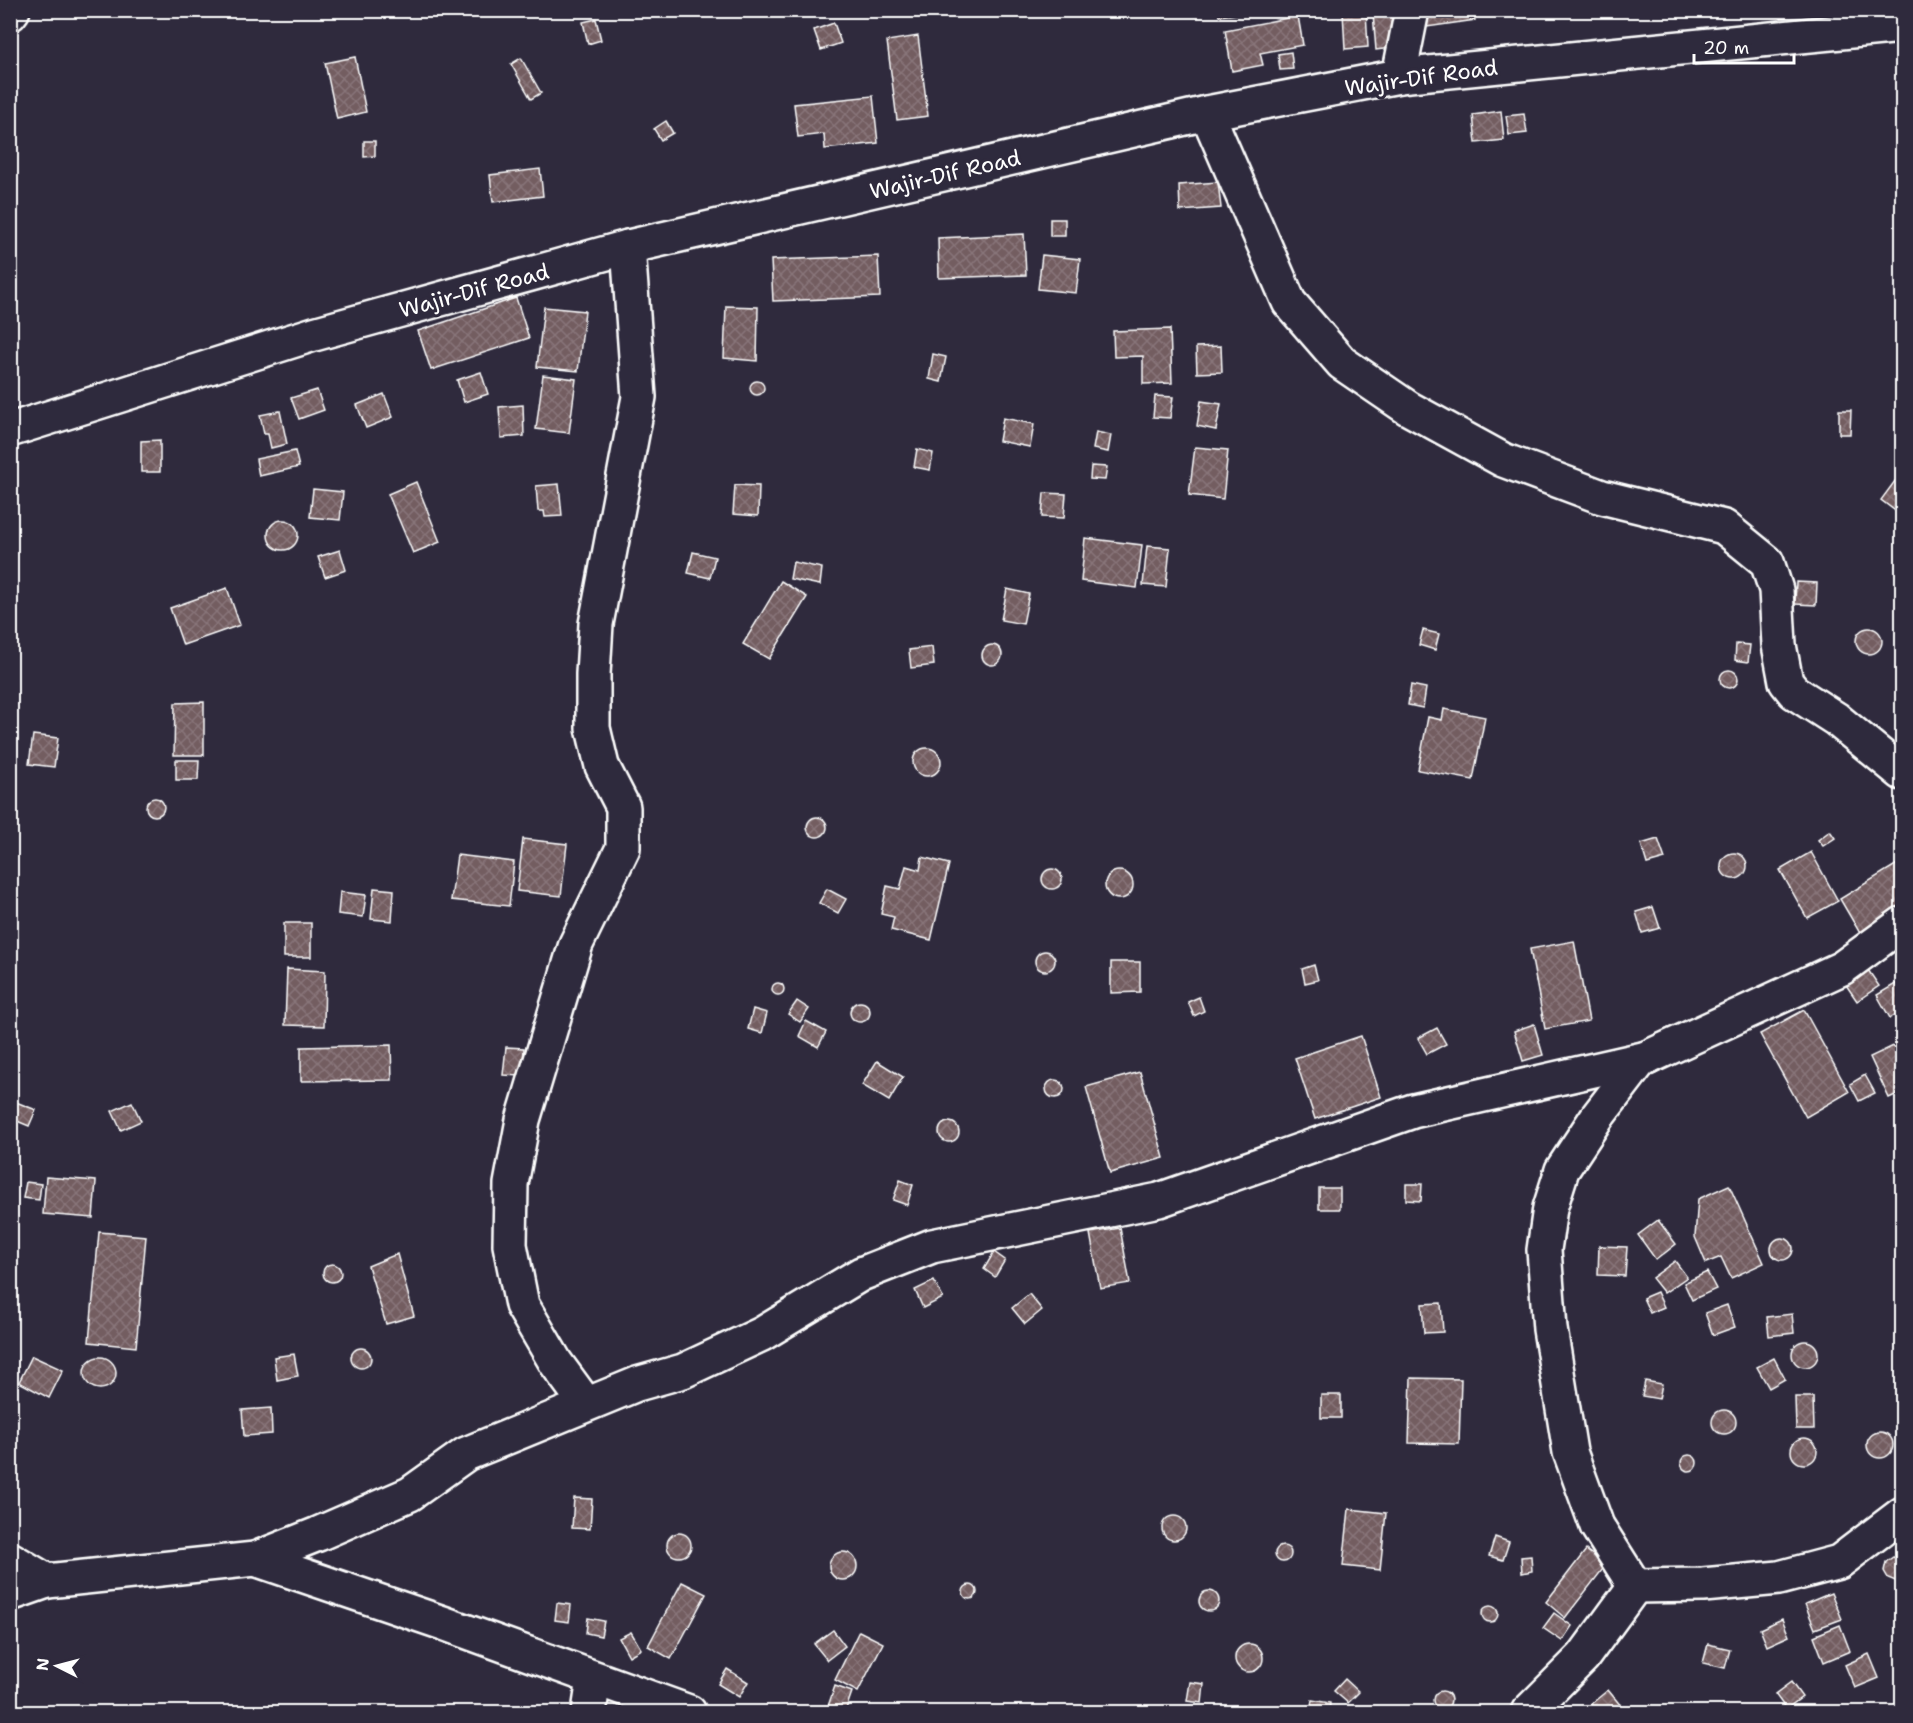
<svg xmlns="http://www.w3.org/2000/svg" width="1913" height="1723" font-family="'Shantell Sans',sans-serif">
<defs>
<pattern id="building-cross-hatch" width="8" height="8" patternUnits="userSpaceOnUse" patternTransform="scale(1.5)"><rect width="8" height="8" fill="#735d61"/><path d="M0 0l8 8M0 8l8-8" fill="none" stroke="#887579"/></pattern>
</defs>
<rect width="100%" height="100%" fill="#2f2a3d"/>
<filter id="ink" filterUnits="userSpaceOnUse"><feTurbulence type="fractalNoise" baseFrequency=".0167" numOctaves="2"/><feDisplacementMap in="SourceGraphic" scale="12" xChannelSelector="R" yChannelSelector="G"/><feConvolveMatrix kernelMatrix="1 2 1 2 8 2 1 2 1" color-interpolation-filters="sRGB"/></filter>
<g filter="url(#ink)">
<g fill="url(#building-cross-hatch)" stroke="#fff" stroke-width="1.5">
<polygon points="1218,10 1246,10 1246,13 1219,16"/>
<polygon points="1424,10 1473,10 1475,20 1427,27"/>
<polygon points="1366,11 1368,47 1345,49 1343,12"/>
<polygon points="1396,11 1399,47 1376,50 1373,13"/>
<polygon points="1298,16 1303,45 1260,53 1263,65 1232,71 1225,30"/>
<polygon points="596,19 601,40 588,44 583,22"/>
<polygon points="834,23 841,43 821,50 814,30"/>
<polygon points="918,36 928,116 897,120 887,41"/>
<polygon points="1291,52 1293,69 1280,70 1278,54"/>
<polygon points="355,57 366,112 337,119 325,63"/>
<polygon points="521,58 541,93 531,99 511,64"/>
<polygon points="873,96 878,143 825,149 824,134 798,137 794,104"/>
<polygon points="1501,111 1504,140 1476,143 1473,115"/>
<polygon points="1524,114 1527,133 1509,135 1506,116"/>
<polygon points="666,121 673,133 661,140 654,129"/>
<polygon points="364,141 375,141 375,156 364,157"/>
<polygon points="540,169 543,196 493,202 490,175"/>
<polygon points="1218,182 1221,208 1180,211 1179,185"/>
<rect x="1050" y="219" width="15" height="17"/>
<polygon points="1024,234 1026,275 939,278 938,238"/>
<polygon points="1042,255 1080,259 1076,293 1038,289"/>
<polygon points="878,256 880,297 773,301 771,260"/>
<polygon points="516,298 529,338 431,370 418,331"/>
<polygon points="726,306 758,307 757,361 724,358"/>
<polygon points="544,307 585,311 578,371 537,367"/>
<polygon points="1170,329 1172,383 1143,384 1143,356 1114,357 1113,331"/>
<polygon points="1221,346 1222,372 1197,373 1196,347"/>
<polygon points="933,354 946,357 941,382 929,379"/>
<polygon points="481,372 488,394 464,402 457,380"/>
<polygon points="543,375 576,379 569,433 536,429"/>
<circle cx="757" cy="388" r="7"/>
<polygon points="317,390 324,410 299,419 291,398"/>
<polygon points="384,394 393,417 366,428 357,405"/>
<polygon points="1155,396 1173,397 1170,418 1153,417"/>
<polygon points="1201,401 1221,404 1216,430 1197,426"/>
<polygon points="523,405 524,436 501,438 499,407"/>
<polygon points="1839,410 1851,410 1850,434 1839,434"/>
<polygon points="280,411 287,444 271,448 268,434 264,434 260,415"/>
<polygon points="1003,418 1034,424 1030,447 999,441"/>
<polygon points="1096,432 1111,435 1108,452 1093,449"/>
<polygon points="160,440 160,472 141,472 141,441"/>
<polygon points="1195,447 1228,450 1223,499 1189,495"/>
<polygon points="917,449 933,453 930,470 914,467"/>
<polygon points="295,451 299,467 259,476 256,459"/>
<polygon points="1091,466 1107,467 1105,480 1090,479"/>
<polygon points="1895,481 1902,487 1902,516 1881,500"/>
<polygon points="416,482 440,542 413,553 388,494"/>
<polygon points="559,484 562,516 545,517 544,511 538,511 536,486"/>
<polygon points="735,485 759,486 758,516 733,514"/>
<polygon points="313,489 343,492 340,520 310,517"/>
<polygon points="1044,493 1066,494 1064,518 1042,517"/>
<circle cx="283" cy="535" r="15"/>
<polygon points="1085,538 1142,545 1137,588 1081,581"/>
<polygon points="1147,546 1170,548 1166,587 1143,585"/>
<polygon points="340,550 346,570 325,577 318,557"/>
<polygon points="693,552 715,557 710,578 688,573"/>
<polygon points="793,562 822,568 820,585 790,579"/>
<polygon points="781,581 807,597 769,659 743,644"/>
<polygon points="1796,582 1817,583 1816,605 1795,604"/>
<polygon points="227,588 240,625 183,645 170,608"/>
<polygon points="1007,589 1029,594 1023,624 1001,620"/>
<circle cx="1869" cy="641" r="13"/>
<polygon points="1423,630 1439,634 1435,650 1419,645"/>
<polygon points="1736,644 1750,645 1748,662 1735,660"/>
<circle cx="992" cy="655" r="10"/>
<polygon points="932,647 934,665 911,668 909,650"/>
<circle cx="1729" cy="679" r="9"/>
<polygon points="1411,685 1426,688 1423,708 1408,705"/>
<polygon points="204,702 204,755 174,755 175,703"/>
<polygon points="1444,709 1485,717 1473,780 1418,770 1428,717 1442,720"/>
<polygon points="33,735 58,738 54,767 29,764"/>
<circle cx="927" cy="762" r="14"/>
<polygon points="176,760 199,760 198,780 176,780"/>
<circle cx="155" cy="807" r="9"/>
<circle cx="817" cy="827" r="10"/>
<polygon points="1830,831 1835,838 1823,846 1818,840"/>
<polygon points="523,839 567,844 561,896 517,891"/>
<polygon points="1658,839 1665,859 1647,864 1641,844"/>
<polygon points="1811,852 1838,901 1807,918 1780,870"/>
<circle cx="1734" cy="866" r="13"/>
<polygon points="457,855 514,862 509,906 451,900"/>
<polygon points="922,857 949,864 931,940 891,930 894,917 881,914 887,886 900,889 906,866 920,870"/>
<polygon points="1902,861 1902,910 1861,935 1840,899"/>
<circle cx="1052" cy="879" r="10"/>
<circle cx="1119" cy="885" r="14"/>
<polygon points="374,888 394,890 392,921 371,919"/>
<polygon points="827,889 846,899 838,913 819,903"/>
<polygon points="340,892 366,895 363,917 338,914"/>
<polygon points="1653,907 1660,928 1642,933 1636,912"/>
<rect x="284" y="923" width="27" height="34"/>
<polygon points="1574,941 1589,1021 1545,1029 1530,949"/>
<circle cx="1045" cy="961" r="10"/>
<polygon points="1111,962 1140,962 1140,992 1111,993"/>
<polygon points="1314,965 1318,980 1305,983 1302,969"/>
<polygon points="1866,967 1879,986 1857,1001 1844,982"/>
<polygon points="287,969 325,971 324,1026 285,1025"/>
<polygon points="1902,980 1902,1011 1890,1018 1877,995"/>
<circle cx="778" cy="989" r="6"/>
<polygon points="1199,997 1204,1011 1194,1016 1188,1002"/>
<polygon points="797,1001 809,1009 800,1022 788,1014"/>
<circle cx="860" cy="1012" r="10"/>
<polygon points="753,1009 767,1013 762,1033 748,1029"/>
<polygon points="1804,1010 1849,1092 1806,1117 1760,1034"/>
<polygon points="806,1021 826,1032 818,1047 799,1036"/>
<polygon points="1534,1024 1543,1055 1523,1061 1514,1031"/>
<polygon points="1437,1028 1446,1044 1427,1054 1418,1038"/>
<polygon points="1361,1036 1381,1097 1315,1119 1295,1058"/>
<polygon points="1902,1042 1902,1092 1889,1098 1870,1057"/>
<polygon points="391,1045 392,1080 301,1081 301,1047"/>
<polygon points="506,1047 524,1048 522,1076 503,1075"/>
<polygon points="877,1061 903,1077 889,1101 862,1085"/>
<polygon points="1140,1072 1164,1158 1110,1173 1086,1087"/>
<polygon points="1865,1075 1875,1093 1859,1101 1850,1084"/>
<circle cx="1055" cy="1089" r="9"/>
<polygon points="16,1102 36,1110 29,1126 10,1118"/>
<polygon points="132,1102 141,1121 121,1130 112,1111"/>
<circle cx="949" cy="1132" r="10"/>
<polygon points="46,1177 96,1181 93,1218 43,1214"/>
<polygon points="900,1180 913,1185 907,1205 893,1200"/>
<polygon points="26,1182 41,1184 39,1200 23,1198"/>
<polygon points="1406,1184 1422,1184 1421,1201 1406,1200"/>
<polygon points="1729,1185 1764,1263 1731,1278 1721,1257 1706,1263 1695,1237 1698,1199"/>
<rect x="1319" y="1188" width="21" height="21"/>
<polygon points="1658,1220 1676,1244 1656,1260 1638,1235"/>
<polygon points="1120,1228 1130,1283 1100,1288 1090,1233"/>
<polygon points="99,1232 146,1236 136,1347 89,1342"/>
<circle cx="1782" cy="1249" r="11"/>
<polygon points="1599,1246 1627,1247 1625,1276 1598,1275"/>
<polygon points="994,1252 1005,1260 995,1277 984,1269"/>
<polygon points="397,1254 414,1316 386,1324 368,1266"/>
<polygon points="1675,1261 1687,1277 1664,1293 1652,1278"/>
<circle cx="332" cy="1273" r="9"/>
<polygon points="1707,1272 1716,1289 1692,1300 1684,1283"/>
<polygon points="934,1281 943,1298 923,1308 915,1290"/>
<polygon points="1657,1292 1664,1307 1650,1313 1643,1298"/>
<polygon points="1029,1294 1042,1310 1025,1324 1012,1308"/>
<polygon points="1441,1303 1443,1332 1424,1333 1422,1304"/>
<polygon points="1727,1305 1735,1327 1713,1335 1705,1313"/>
<polygon points="1792,1314 1794,1333 1769,1336 1767,1317"/>
<circle cx="1805" cy="1354" r="13"/>
<circle cx="361" cy="1358" r="10"/>
<polygon points="294,1354 298,1376 277,1380 274,1357"/>
<polygon points="32,1356 63,1370 49,1398 19,1382"/>
<circle cx="100" cy="1373" r="16"/>
<polygon points="1774,1358 1785,1379 1769,1388 1757,1367"/>
<polygon points="1411,1378 1461,1379 1459,1444 1409,1443"/>
<polygon points="1645,1381 1662,1384 1659,1399 1642,1396"/>
<rect x="1321" y="1395" width="20" height="23"/>
<polygon points="1795,1397 1813,1397 1814,1429 1796,1429"/>
<polygon points="271,1408 272,1434 244,1436 242,1410"/>
<circle cx="1724" cy="1422" r="12"/>
<circle cx="1880" cy="1445" r="13"/>
<circle cx="1804" cy="1451" r="13"/>
<circle cx="1689" cy="1463" r="8"/>
<polygon points="574,1498 592,1499 590,1529 572,1528"/>
<polygon points="1349,1509 1386,1513 1380,1570 1343,1566"/>
<circle cx="1174" cy="1528" r="12"/>
<circle cx="679" cy="1545" r="12"/>
<polygon points="1495,1537 1509,1542 1503,1560 1489,1556"/>
<circle cx="1283" cy="1554" r="8"/>
<polygon points="1586,1550 1606,1565 1565,1618 1546,1602"/>
<circle cx="843" cy="1566" r="14"/>
<polygon points="1531,1556 1532,1571 1522,1573 1521,1557"/>
<polygon points="1893,1557 1902,1559 1902,1580 1898,1582 1888,1578 1884,1571 1886,1562"/>
<polygon points="682,1582 706,1594 671,1659 648,1646"/>
<circle cx="970" cy="1592" r="7"/>
<circle cx="1209" cy="1601" r="10"/>
<polygon points="1831,1593 1842,1619 1815,1629 1805,1604"/>
<polygon points="557,1603 571,1605 569,1622 555,1620"/>
<circle cx="1490" cy="1614" r="8"/>
<polygon points="1554,1613 1572,1626 1562,1641 1543,1628"/>
<polygon points="588,1618 604,1621 601,1636 586,1633"/>
<polygon points="1782,1619 1789,1636 1767,1646 1760,1629"/>
<polygon points="1840,1625 1850,1651 1824,1662 1814,1636"/>
<polygon points="833,1630 845,1646 827,1660 814,1644"/>
<polygon points="859,1631 883,1643 858,1692 835,1680"/>
<polygon points="631,1632 641,1649 629,1656 619,1638"/>
<polygon points="1708,1644 1730,1649 1725,1668 1703,1663"/>
<circle cx="1249" cy="1658" r="14"/>
<polygon points="1869,1654 1879,1678 1855,1688 1845,1665"/>
<polygon points="727,1669 748,1682 739,1697 718,1684"/>
<polygon points="1345,1679 1359,1692 1348,1703 1334,1691"/>
<polygon points="1190,1682 1204,1684 1202,1703 1187,1701"/>
<polygon points="1791,1682 1802,1697 1786,1709 1775,1694"/>
<polygon points="835,1686 852,1692 845,1712 826,1712"/>
<polygon points="1608,1690 1622,1707 1614,1712 1597,1712 1591,1704"/>
<circle cx="1442" cy="1700" r="9"/>
<polygon points="1312,1700 1330,1703 1329,1712 1310,1712"/>
</g>
<g fill="none" stroke-linecap="round" stroke-linejoin="round">
<defs>
<g id="minor">
<polyline points="10,14 13,10"/>
<polyline points="1399,76 1412,10"/>
<polyline points="1207,113 1289,302 1342,363 1408,408 1503,460 1602,497 1724,527 1767,562 1776,590 1779,645 1786,682 1794,692 1836,719 1902,773"/>
<polyline points="586,1404 556,1363 522,1305 510,1245 511,1184 523,1120 576,944 623,848 623,807 602,766 593,728 593,674 596,624 639,397 628,247"/>
<polyline points="10,1559 47,1581"/>
<polyline points="255,1559 443,1623 689,1712"/>
<polyline points="1635,1586 1597,1526 1570,1452 1550,1329 1544,1250 1550,1208 1562,1170 1597,1117 1640,1061 1842,968 1902,924"/>
<polyline points="1635,1586 1703,1585 1779,1578 1839,1562 1902,1514"/>
<polyline points="10,1594 47,1581 255,1559 318,1534 410,1494 466,1454 637,1384 683,1371 762,1334 861,1274 932,1246 1159,1200 1413,1111 1647,1058"/>
<polyline points="589,1712 594,1679"/>
<polyline points="1528,1712 1583,1657 1635,1586"/>
</g>
<polyline id="major" points="10,430 314,334 628,247 1207,113 1399,76 1902,26"/>
</defs>
<use href="#minor" stroke="#fff" stroke-width="38"/>
<use href="#major" stroke="#fff" stroke-width="38"/>
<use href="#minor" stroke="#2f2a3d" stroke-width="33"/>
<use href="#major" stroke="#2f2a3d" stroke-width="33"/>
</g>
</g>
<g text-anchor="middle" stroke-width="6" stroke-linejoin="round" paint-order="stroke">
<g font-size="22" fill="#fff" stroke="#2f2a3d">
<text transform="translate(1421 77) rotate(-8)" y="8">Wajir-Dif Road</text>
<text transform="translate(945 174) rotate(-13)" y="8">Wajir-Dif Road</text>
<text transform="translate(474 290) rotate(-15)" y="8">Wajir-Dif Road</text>
</g>
</g>
<rect width="1913" height="1723" fill="none" stroke="#2f2a3d" stroke-width="36"/>
<rect x="18" y="18" width="1877" height="1687" fill="none" stroke="#fff" stroke-width="2" filter="url(#ink)"/>
<g transform="translate(57 1666) rotate(276)" stroke="#2f2a3d" stroke-width="4.5" paint-order="stroke">
<path d="M0-4.5L10 22L0 15L-10 22Z" fill="#ffffff"/>
<text y="-9" font-size="16" font-weight="bold" text-anchor="middle" fill="#ffffff">N</text>
</g>
<path d="M1694 54v9h100v-9" fill="none" stroke="#ffffff" stroke-width="3"/>
<text x="1703" y="54" font-size="18" fill="#ffffff" stroke="#2f2a3d" stroke-width="4.5" paint-order="stroke">20 m</text>
</svg>
